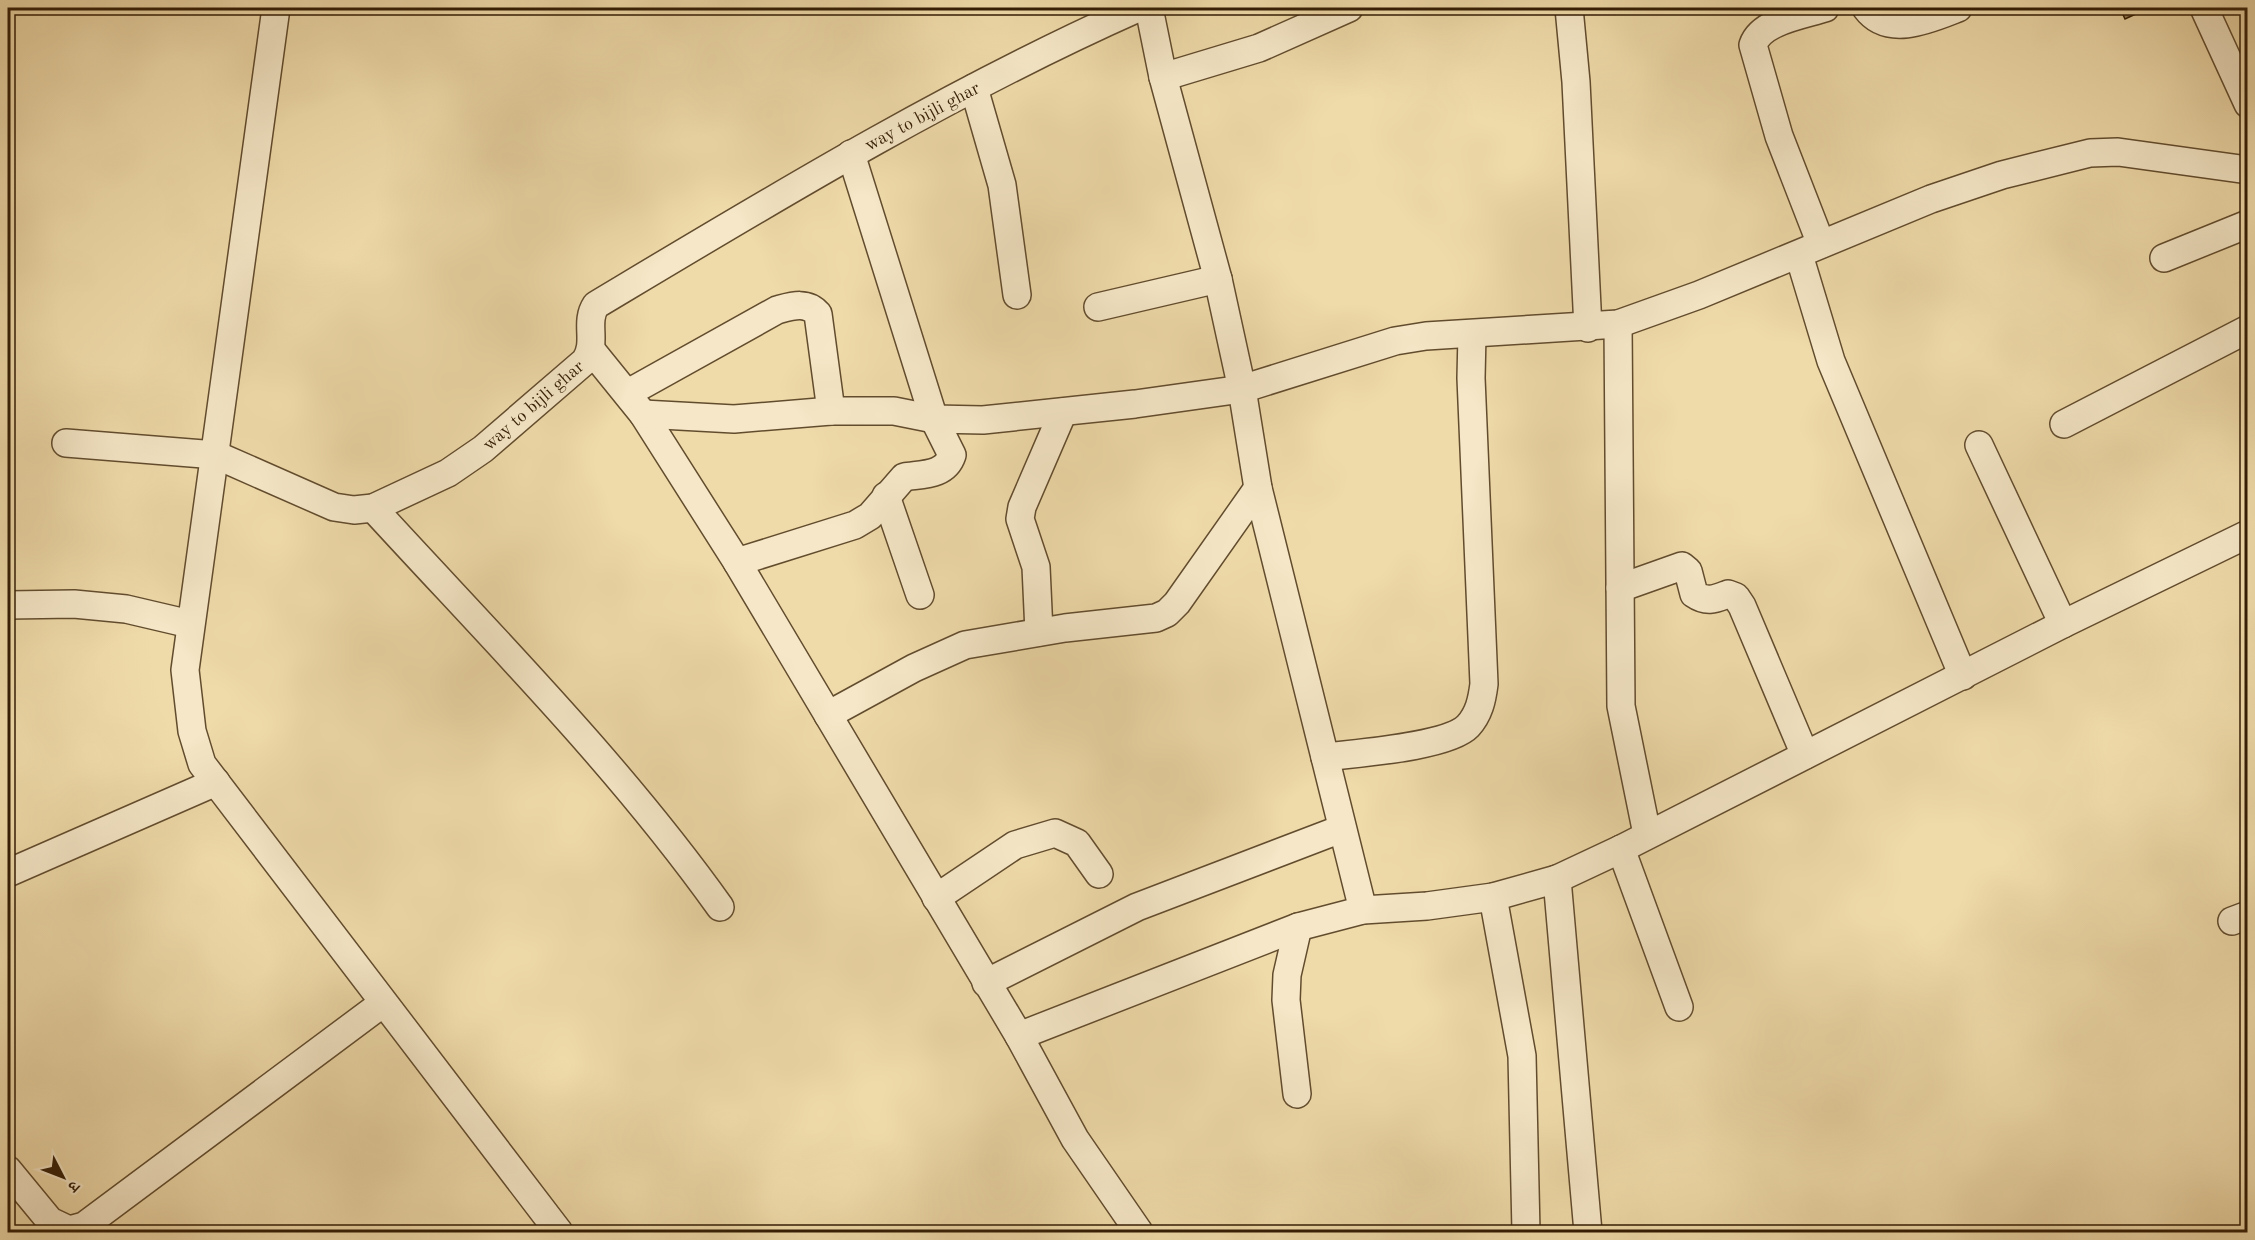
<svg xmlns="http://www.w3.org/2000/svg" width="2255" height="1240" font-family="'Old Standard TT','Noto Serif Devanagari',serif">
<defs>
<pattern id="building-cross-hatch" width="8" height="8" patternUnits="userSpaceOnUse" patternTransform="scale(1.5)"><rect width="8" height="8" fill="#957f5a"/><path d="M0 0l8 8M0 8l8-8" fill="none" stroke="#7a6748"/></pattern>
<filter id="shadow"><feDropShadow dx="5.5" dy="-5.5" stdDeviation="1.5" flood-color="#0004"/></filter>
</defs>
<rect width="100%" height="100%" fill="#efdaa9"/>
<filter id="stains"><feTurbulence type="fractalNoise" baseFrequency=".00333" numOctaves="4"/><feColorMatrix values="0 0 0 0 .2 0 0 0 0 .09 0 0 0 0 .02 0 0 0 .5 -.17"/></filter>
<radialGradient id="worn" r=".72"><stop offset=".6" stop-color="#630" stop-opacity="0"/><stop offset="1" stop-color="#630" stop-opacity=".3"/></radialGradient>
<polygon fill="url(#building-cross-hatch)" stroke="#331d05" stroke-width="1.5" filter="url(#shadow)" points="2120,8 2149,8 2125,19"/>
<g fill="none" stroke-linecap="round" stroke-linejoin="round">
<defs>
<g id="minor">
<polyline points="276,8 185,670 192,731 202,764 559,1232"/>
<polyline points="1149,8 1163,77 1218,279 1242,389 1258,488 1363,910"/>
<polyline points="1569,8 1576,82 1588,328"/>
<path d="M1866,8c22,30 64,11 92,0"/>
<polyline points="2204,8 2248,104"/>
<polyline points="1163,77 1259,48 1349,8"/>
<polyline points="974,88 1002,185 1017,295"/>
<path d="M1821,244l-42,-108 -26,-91c8,-24 50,-30 72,-37"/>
<polyline points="1799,255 1831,361 1963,676"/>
<polyline points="2164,258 2248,224"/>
<polyline points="1098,307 1218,279"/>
<polyline points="1618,324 1621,706 1647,834"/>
<polyline points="592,351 643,414 737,562 1019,1036 1075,1139 1139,1232"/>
<path d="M628,393l149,-83c15,-4 30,-9 41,4l13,97"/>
<polyline points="643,414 734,419 831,411 894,411 934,419 983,420 1135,404 1242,389 1395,341 1426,336 1618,324 1699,295 1931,199 2002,175 2090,153 2118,152 2248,170"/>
<polyline points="2064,424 2248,329"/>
<path d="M66,443l150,12 118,52 20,3 19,-2 75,-35 35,-24 102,-88c13,-19 -1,-38 11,-56 177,-106 353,-213 542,-297"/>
<polyline points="1979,445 2063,624"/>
<polyline points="886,496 920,595"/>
<path d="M373,508c119,130 245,256 347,399"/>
<path d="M737,562l118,-37 15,-9 34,-39c18,-3 41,-1 48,-22l-18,-36 -83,-265"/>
<path d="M1620,588l62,-22 6,5 6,23c13,9 21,5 34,0l8,3 6,9 63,149"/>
<polyline points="8,605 74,604 126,609 190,624"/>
<polyline points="1039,632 1036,567 1020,519 1022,507 1063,412"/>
<polyline points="828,715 914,668 965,645 1065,628 1156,618 1167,613 1177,603 1258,488"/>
<path d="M1325,757c31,-4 123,-10 143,-31 11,-12 14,-26 16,-42l-13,-306 1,-44"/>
<polyline points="1621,849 1679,1007"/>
<polyline points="8,873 216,782"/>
<polyline points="1557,879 1588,1232"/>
<polyline points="1493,897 1522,1056 1526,1232"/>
<polyline points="936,898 1015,845 1055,833 1077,843 1099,874"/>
<polyline points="2232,921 2248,915"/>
<polyline points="986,983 1137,907 1341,829"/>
<polyline points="1019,1036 1298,927 1363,910 1427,906 1493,897 1557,879 1621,849 2063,624 2248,534"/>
<polyline points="1297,1094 1286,1000 1287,975 1298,927"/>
<polyline points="8,1170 50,1221 69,1230 84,1226 383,1003"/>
</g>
</defs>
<use href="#minor" stroke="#624c2e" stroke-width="30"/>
<use href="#minor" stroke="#f5e7c7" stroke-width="27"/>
</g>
<g text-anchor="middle" stroke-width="5" stroke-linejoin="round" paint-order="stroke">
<g font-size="18" fill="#331d05" stroke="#f5e7c7">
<text transform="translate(922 116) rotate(-28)" y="6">way to bijli ghar</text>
<text transform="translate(533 405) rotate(-41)" y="6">way to bijli ghar</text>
</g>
</g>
<rect width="2255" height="1240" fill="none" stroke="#efdaa9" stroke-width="30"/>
<rect x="9" y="9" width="2237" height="1222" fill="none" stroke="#331d05" stroke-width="3"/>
<rect x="15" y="15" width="2225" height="1210" fill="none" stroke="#331d05" stroke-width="1.5"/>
<g transform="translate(63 1177) rotate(132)" stroke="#f5e7c7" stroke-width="4.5" paint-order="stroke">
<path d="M0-4.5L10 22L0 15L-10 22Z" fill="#331d05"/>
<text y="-9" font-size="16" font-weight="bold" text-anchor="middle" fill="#331d05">उ</text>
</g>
<rect width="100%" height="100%" filter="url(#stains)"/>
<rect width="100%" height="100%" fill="url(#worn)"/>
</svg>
